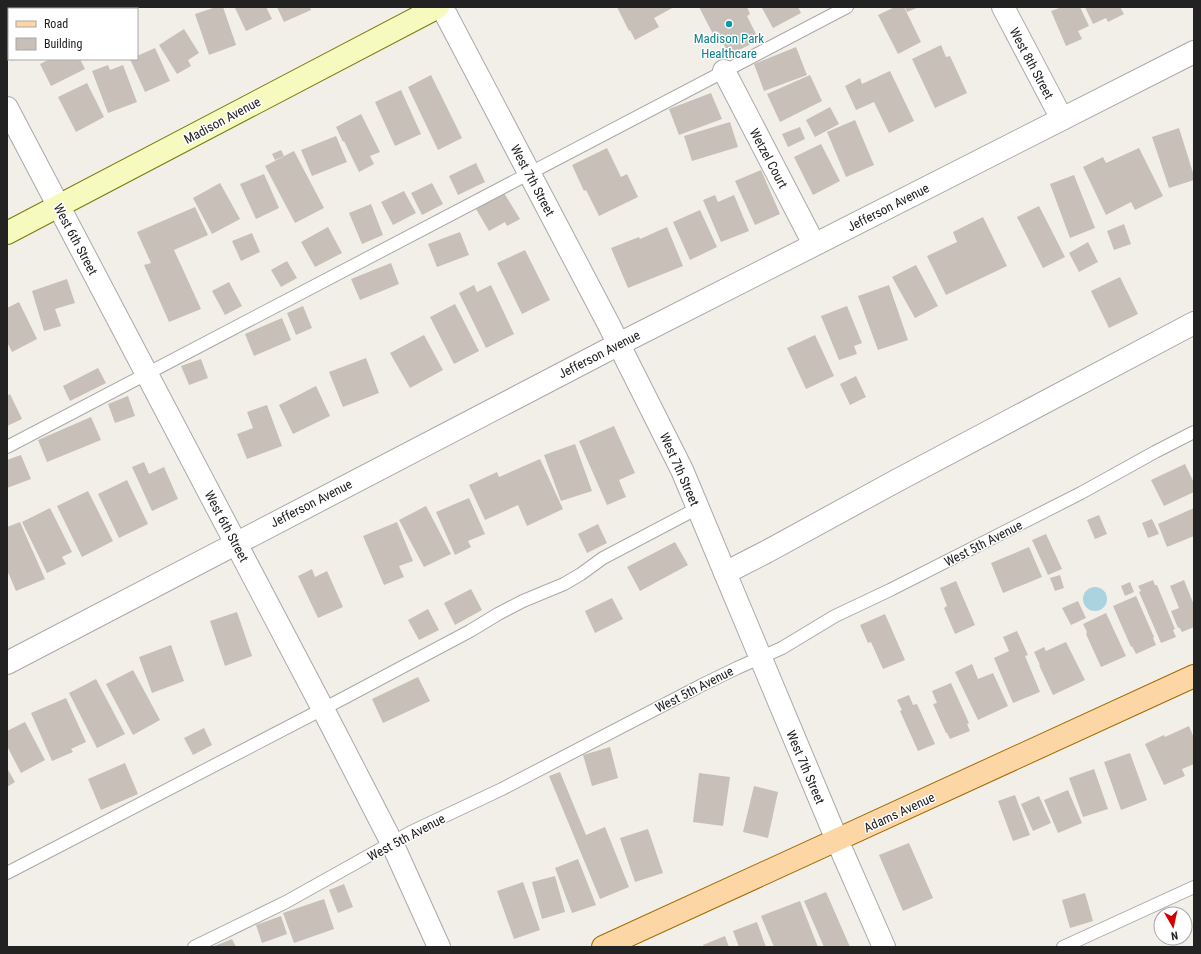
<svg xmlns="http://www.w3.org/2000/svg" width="1201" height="954" font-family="'Roboto Condensed',sans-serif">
<rect width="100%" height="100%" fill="#f2efe9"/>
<circle fill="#aad3df" cx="1095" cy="599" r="12"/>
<g fill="#c7bfb8">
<polygon points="216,7 223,7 236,45 209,55 195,14"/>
<polygon points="237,7 266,7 272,19 246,31 235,8"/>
<polygon points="277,7 310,7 311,10 284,22"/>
<polygon points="617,7 674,7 654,18 659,27 635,40 630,30 629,31"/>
<polygon points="699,7 747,7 750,14 747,16 759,40 729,55 717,31 713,34"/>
<polygon points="764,7 798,7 801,13 773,28 762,8"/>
<polygon points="895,7 904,7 921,42 898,54 878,15"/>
<polygon points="905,7 919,7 907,12"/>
<polygon points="1062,7 1080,7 1089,26 1078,31 1082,39 1066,46 1051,11"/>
<polygon points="1085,7 1120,7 1124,14 1108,22 1106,18 1093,24"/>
<polygon points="184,29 199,53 188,60 191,66 177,74 159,45"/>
<polygon points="941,45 946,57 950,56 967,93 935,108 912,59"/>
<polygon points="796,47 807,75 764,91 754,64"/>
<polygon points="155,48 170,81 145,92 130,59 137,59 137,56"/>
<polygon points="50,59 80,59 85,69 51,86 40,64"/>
<polygon points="108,65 110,70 123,65 137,102 108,113 92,71"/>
<polygon points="890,71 914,121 889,133 874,102 856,110 845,86 860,78 862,84"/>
<polygon points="431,75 462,138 438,150 408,87"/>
<polygon points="810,75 822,101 780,122 767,94"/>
<polygon points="87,83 104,117 76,132 58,97"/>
<polygon points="401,90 421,134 395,146 375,102"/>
<polygon points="711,93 722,119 679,135 669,109"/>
<polygon points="830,107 839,124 815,137 806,120"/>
<polygon points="361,114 380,152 370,156 374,164 359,172 344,141 343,142 336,127"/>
<polygon points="855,120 874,165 846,177 827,132"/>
<polygon points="730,122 738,147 692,161 684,136"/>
<polygon points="800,127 805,139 788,147 782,134"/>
<polygon points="1179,128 1194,176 1194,180 1169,188 1152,137"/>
<polygon points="336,136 347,162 312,176 301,150"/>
<polygon points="821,144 840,181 813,195 794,157"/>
<polygon points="607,148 621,177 627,174 638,197 599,216 586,190 584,191 572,165"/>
<polygon points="1139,148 1163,196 1135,210 1131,202 1106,215 1083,167 1103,157 1106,163"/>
<polygon points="281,150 284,156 275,160 272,154"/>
<polygon points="294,151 324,208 295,223 265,166"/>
<polygon points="476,163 485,182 458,195 449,176"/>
<polygon points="761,170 780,214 755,225 735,181"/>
<polygon points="264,174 279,208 256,219 240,184"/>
<polygon points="1074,175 1095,228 1070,238 1050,184"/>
<polygon points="220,183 240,219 212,234 193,198"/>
<polygon points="432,183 443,204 422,215 411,193"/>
<polygon points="404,191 416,213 393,225 381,202"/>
<polygon points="504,193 520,219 507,226 505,222 489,231 476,209"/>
<polygon points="715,195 718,202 734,195 749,231 721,242 703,200"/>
<polygon points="371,204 383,235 362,244 349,213"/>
<polygon points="1039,206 1065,257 1043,268 1017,217"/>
<polygon points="195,207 208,235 174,250 201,309 169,322 144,265 151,263 137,232"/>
<polygon points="700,210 717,247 690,260 673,222"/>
<polygon points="983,217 1007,266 946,295 927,256 957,242 953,232"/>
<polygon points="1124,224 1131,244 1114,250 1107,231"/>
<polygon points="328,227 342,253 315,267 301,242"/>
<polygon points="667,227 683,266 628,288 611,248 639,237 640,239"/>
<polygon points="460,232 469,255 437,267 428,244"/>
<polygon points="252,233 260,252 241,261 232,241"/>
<polygon points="1088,242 1098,262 1079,272 1069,253"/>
<polygon points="525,250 550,300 522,314 497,263"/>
<polygon points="287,261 297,278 281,287 271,270"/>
<polygon points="391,263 399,284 360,300 351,279"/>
<polygon points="916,265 938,306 915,318 892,277"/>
<polygon points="1120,277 1138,314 1109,328 1091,291"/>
<polygon points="67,279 75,303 55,309 61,326 44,331 32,291"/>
<polygon points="229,282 242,306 225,315 212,291"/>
<polygon points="474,285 477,292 491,285 514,334 486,348 459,293"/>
<polygon points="889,285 908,340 878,350 858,296"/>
<polygon points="19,302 37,339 12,352 7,342 7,308"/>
<polygon points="455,304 479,351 454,364 430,317"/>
<polygon points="303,306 312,328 296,335 287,313"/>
<polygon points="847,306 862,343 854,346 857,354 839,360 821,316"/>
<polygon points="282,318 291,340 254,356 245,334"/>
<polygon points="424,335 443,370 410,388 390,353"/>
<polygon points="815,335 834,376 806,389 787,348"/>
<polygon points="366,358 379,393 343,407 329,372"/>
<polygon points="201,359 208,378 189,385 181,366"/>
<polygon points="98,368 106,383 70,401 63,386"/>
<polygon points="856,376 866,397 850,405 840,384"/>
<polygon points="316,386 330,416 293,434 279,405"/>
<polygon points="10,394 22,419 7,426 7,396"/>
<polygon points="128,396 135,416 115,423 108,404"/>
<polygon points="267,405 282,446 247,459 237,434 253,428 247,412"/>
<polygon points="91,417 101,440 47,462 38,440"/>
<polygon points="614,426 635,473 619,480 626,497 607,505 579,441"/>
<polygon points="575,444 592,491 561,501 544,455"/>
<polygon points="21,455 31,479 7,488 7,460"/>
<polygon points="540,459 563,509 527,526 518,505 485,520 469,485 497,472 499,477"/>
<polygon points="144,462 149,474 164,467 178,499 152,511 132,467"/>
<polygon points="1185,464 1194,483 1194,492 1164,506 1151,480"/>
<polygon points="127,480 148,524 119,538 98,494"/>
<polygon points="88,491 113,541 82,557 57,506"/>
<polygon points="469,498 485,534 468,541 471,547 455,555 436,512"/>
<polygon points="426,506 451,554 424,567 399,520"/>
<polygon points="50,508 72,552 62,557 66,564 47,573 22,522"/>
<polygon points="1194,508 1194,536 1167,547 1158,524"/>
<polygon points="1099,515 1107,534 1095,539 1087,520"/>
<polygon points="1152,519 1159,534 1148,538 1142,523"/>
<polygon points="20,522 45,579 16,591 7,570 7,527"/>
<polygon points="397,522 413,561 399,566 404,577 384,585 363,536"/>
<polygon points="598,524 607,543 587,553 578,534"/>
<polygon points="1046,534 1062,569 1048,575 1032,540"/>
<polygon points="675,542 688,565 640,591 627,567"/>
<polygon points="1029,547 1042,577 1003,593 991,563"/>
<polygon points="312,569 315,577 327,571 343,607 318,618 298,576"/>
<polygon points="1060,575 1064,588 1055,591 1050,578"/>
<polygon points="1153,580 1155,585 1157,585 1175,629 1173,630 1176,637 1161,643 1139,592 1141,591 1138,586"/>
<polygon points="1184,580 1194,605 1194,627 1182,632 1179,627 1178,628 1171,611 1179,608 1170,586"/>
<polygon points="956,581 975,625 955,634 944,608 947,606 940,588"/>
<polygon points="1130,582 1134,592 1125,596 1121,586"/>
<polygon points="471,589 482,610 455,625 444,603"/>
<polygon points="1136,596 1154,637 1153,638 1156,645 1136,654 1132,646 1131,647 1113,606"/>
<polygon points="612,598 623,619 595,633 585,611"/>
<polygon points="1078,601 1086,618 1071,625 1062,608"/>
<polygon points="428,609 439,630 419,640 408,620"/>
<polygon points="237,612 252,656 225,666 210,621"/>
<polygon points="1106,613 1126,656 1101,667 1086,634 1087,632 1083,624"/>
<polygon points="885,614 905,660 883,669 871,642 868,643 860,625"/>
<polygon points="1017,631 1028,655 1025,656 1040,692 1013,703 994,658 1009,651 1003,637"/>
<polygon points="1066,642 1085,680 1053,695 1039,665 1040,665 1034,652 1044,647 1046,651"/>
<polygon points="171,645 184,681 152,693 139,657"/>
<polygon points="972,664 978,679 993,673 1008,706 978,720 955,672"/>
<polygon points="133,670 160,720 133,735 106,684"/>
<polygon points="418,677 430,701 383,723 372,699"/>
<polygon points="96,679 125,734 97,748 69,693"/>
<polygon points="951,683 969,723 967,724 970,731 950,739 947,733 946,733 933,704 937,703 932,691"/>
<polygon points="909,695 913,705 917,704 935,744 918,751 900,711 902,710 897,700"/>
<polygon points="66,698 86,742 71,749 73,752 52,761 31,713"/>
<polygon points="25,722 45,760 21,773 7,746 7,731"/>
<polygon points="1189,726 1194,738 1194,764 1182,769 1185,776 1164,785 1145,744 1164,735 1165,737"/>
<polygon points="204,728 212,745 193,755 184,738"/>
<polygon points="610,747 618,778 592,786 583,755"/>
<polygon points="1130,753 1147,800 1121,810 1104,762"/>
<polygon points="125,763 138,794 101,810 88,779"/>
<polygon points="7,768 15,782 7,787"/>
<polygon points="1094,769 1108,809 1083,817 1069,778"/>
<polygon points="560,772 586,835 605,827 629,887 600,899 549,776"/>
<polygon points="699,773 730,777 723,826 693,822"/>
<polygon points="754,786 778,792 768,838 743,832"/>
<polygon points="1068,790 1082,823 1058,833 1044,800"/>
<polygon points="1015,795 1030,835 1013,841 998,801"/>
<polygon points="1039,796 1051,823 1033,831 1021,804"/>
<polygon points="648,829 663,873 635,882 620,838"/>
<polygon points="909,843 933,898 903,911 879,855"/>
<polygon points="578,859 596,905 572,913 555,868"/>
<polygon points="555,876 565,912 542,919 532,882"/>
<polygon points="523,882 540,930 514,939 497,891"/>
<polygon points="344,884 353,907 338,913 329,890"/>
<polygon points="826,892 850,947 824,947 804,901"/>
<polygon points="1085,893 1093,921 1070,928 1062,900"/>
<polygon points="324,899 334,929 294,943 283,913"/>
<polygon points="800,901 818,947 774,947 761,916"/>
<polygon points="281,916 287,934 262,943 256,925"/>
<polygon points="757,922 766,947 739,947 733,931"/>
<polygon points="725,936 729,947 704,947 703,945"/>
<polygon points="232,939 236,947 212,947"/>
</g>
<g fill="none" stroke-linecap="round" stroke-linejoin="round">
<defs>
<g id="lane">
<polyline points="24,9 28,7"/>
<polyline points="7,18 9,17"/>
<polyline points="7,447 847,7"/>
<polyline points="7,873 344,698 470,631 498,614 523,601 564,584 581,574 603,558 698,508"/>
<polyline points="194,947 286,902 411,832 502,789 702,685 737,668 782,648 835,616 890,590 1081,493 1155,452 1194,432"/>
<polyline points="1063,947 1194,887"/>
</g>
<g id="street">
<polyline points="442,7 608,323 682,470 837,840 884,947"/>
<polyline points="1003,7 1062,119"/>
<polyline points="724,71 814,244"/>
<polyline points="7,108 323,709 392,843 439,947"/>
<polyline points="725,573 766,552 896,481 1194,323"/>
<polyline points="7,663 619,344 1194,52"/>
</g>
<polyline id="secondary" points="7,233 438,7"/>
<polyline id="primary" points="603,947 1194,676"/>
</defs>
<use href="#lane" stroke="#a9a9a9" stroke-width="14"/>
<use href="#street" stroke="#a9a9a9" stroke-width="24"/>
<use href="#secondary" stroke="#707d05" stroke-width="24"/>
<use href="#primary" stroke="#a06b00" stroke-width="24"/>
<use href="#lane" stroke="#fff" stroke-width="12"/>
<use href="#street" stroke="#fff" stroke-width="22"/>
<use href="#secondary" stroke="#f7fabf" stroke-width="22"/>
<use href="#primary" stroke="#fcd6a4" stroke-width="22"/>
</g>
<circle fill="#0f9aa8" stroke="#fff" stroke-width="1.5" cx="729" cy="24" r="4"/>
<g text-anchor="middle" stroke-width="3" stroke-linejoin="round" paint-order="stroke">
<g font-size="13" fill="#0d838f" stroke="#fff">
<text x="729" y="43">Madison Park<tspan x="729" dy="15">Healthcare</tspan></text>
</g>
<g font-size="13" fill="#222" stroke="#fff">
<text transform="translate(1032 63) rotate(62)" y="5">West 8th Street</text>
<text transform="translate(222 120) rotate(-28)" y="5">Madison Avenue</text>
<text transform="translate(769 158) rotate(62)" y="5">Wetzel Court</text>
<text transform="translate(533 180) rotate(62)" y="5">West 7th Street</text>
<text transform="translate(888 207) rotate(-27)" y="5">Jefferson Avenue</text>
<text transform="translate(76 239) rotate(62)" y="5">West 6th Street</text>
<text transform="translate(599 354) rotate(-27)" y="5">Jefferson Avenue</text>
<text transform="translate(680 469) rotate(66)" y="5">West 7th Street</text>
<text transform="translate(311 503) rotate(-27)" y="5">Jefferson Avenue</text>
<text transform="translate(227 526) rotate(62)" y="5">West 6th Street</text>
<text transform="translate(983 543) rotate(-27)" y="5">West 5th Avenue</text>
<text transform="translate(694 689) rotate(-27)" y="5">West 5th Avenue</text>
<text transform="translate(806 767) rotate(67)" y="5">West 7th Street</text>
<text transform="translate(899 812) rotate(-25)" y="5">Adams Avenue</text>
<text transform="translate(406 837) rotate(-28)" y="5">West 5th Avenue</text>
</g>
</g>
<rect width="1201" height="954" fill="none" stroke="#222222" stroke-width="16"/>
<rect x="8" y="8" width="130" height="52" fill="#ffffff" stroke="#a7a7a7"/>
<rect x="16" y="21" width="20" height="6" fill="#fcd6a4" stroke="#a7a7a7"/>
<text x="44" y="28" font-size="12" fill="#222222">Road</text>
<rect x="16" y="38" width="20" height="12" fill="#c7bfb8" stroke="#a7a7a7"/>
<text x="44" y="48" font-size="12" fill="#222222">Building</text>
<g transform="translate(1173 926) rotate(171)"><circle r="19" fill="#ffffff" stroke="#a7a7a7"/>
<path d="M0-3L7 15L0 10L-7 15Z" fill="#d40000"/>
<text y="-6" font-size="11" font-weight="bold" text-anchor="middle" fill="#222222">N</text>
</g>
</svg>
